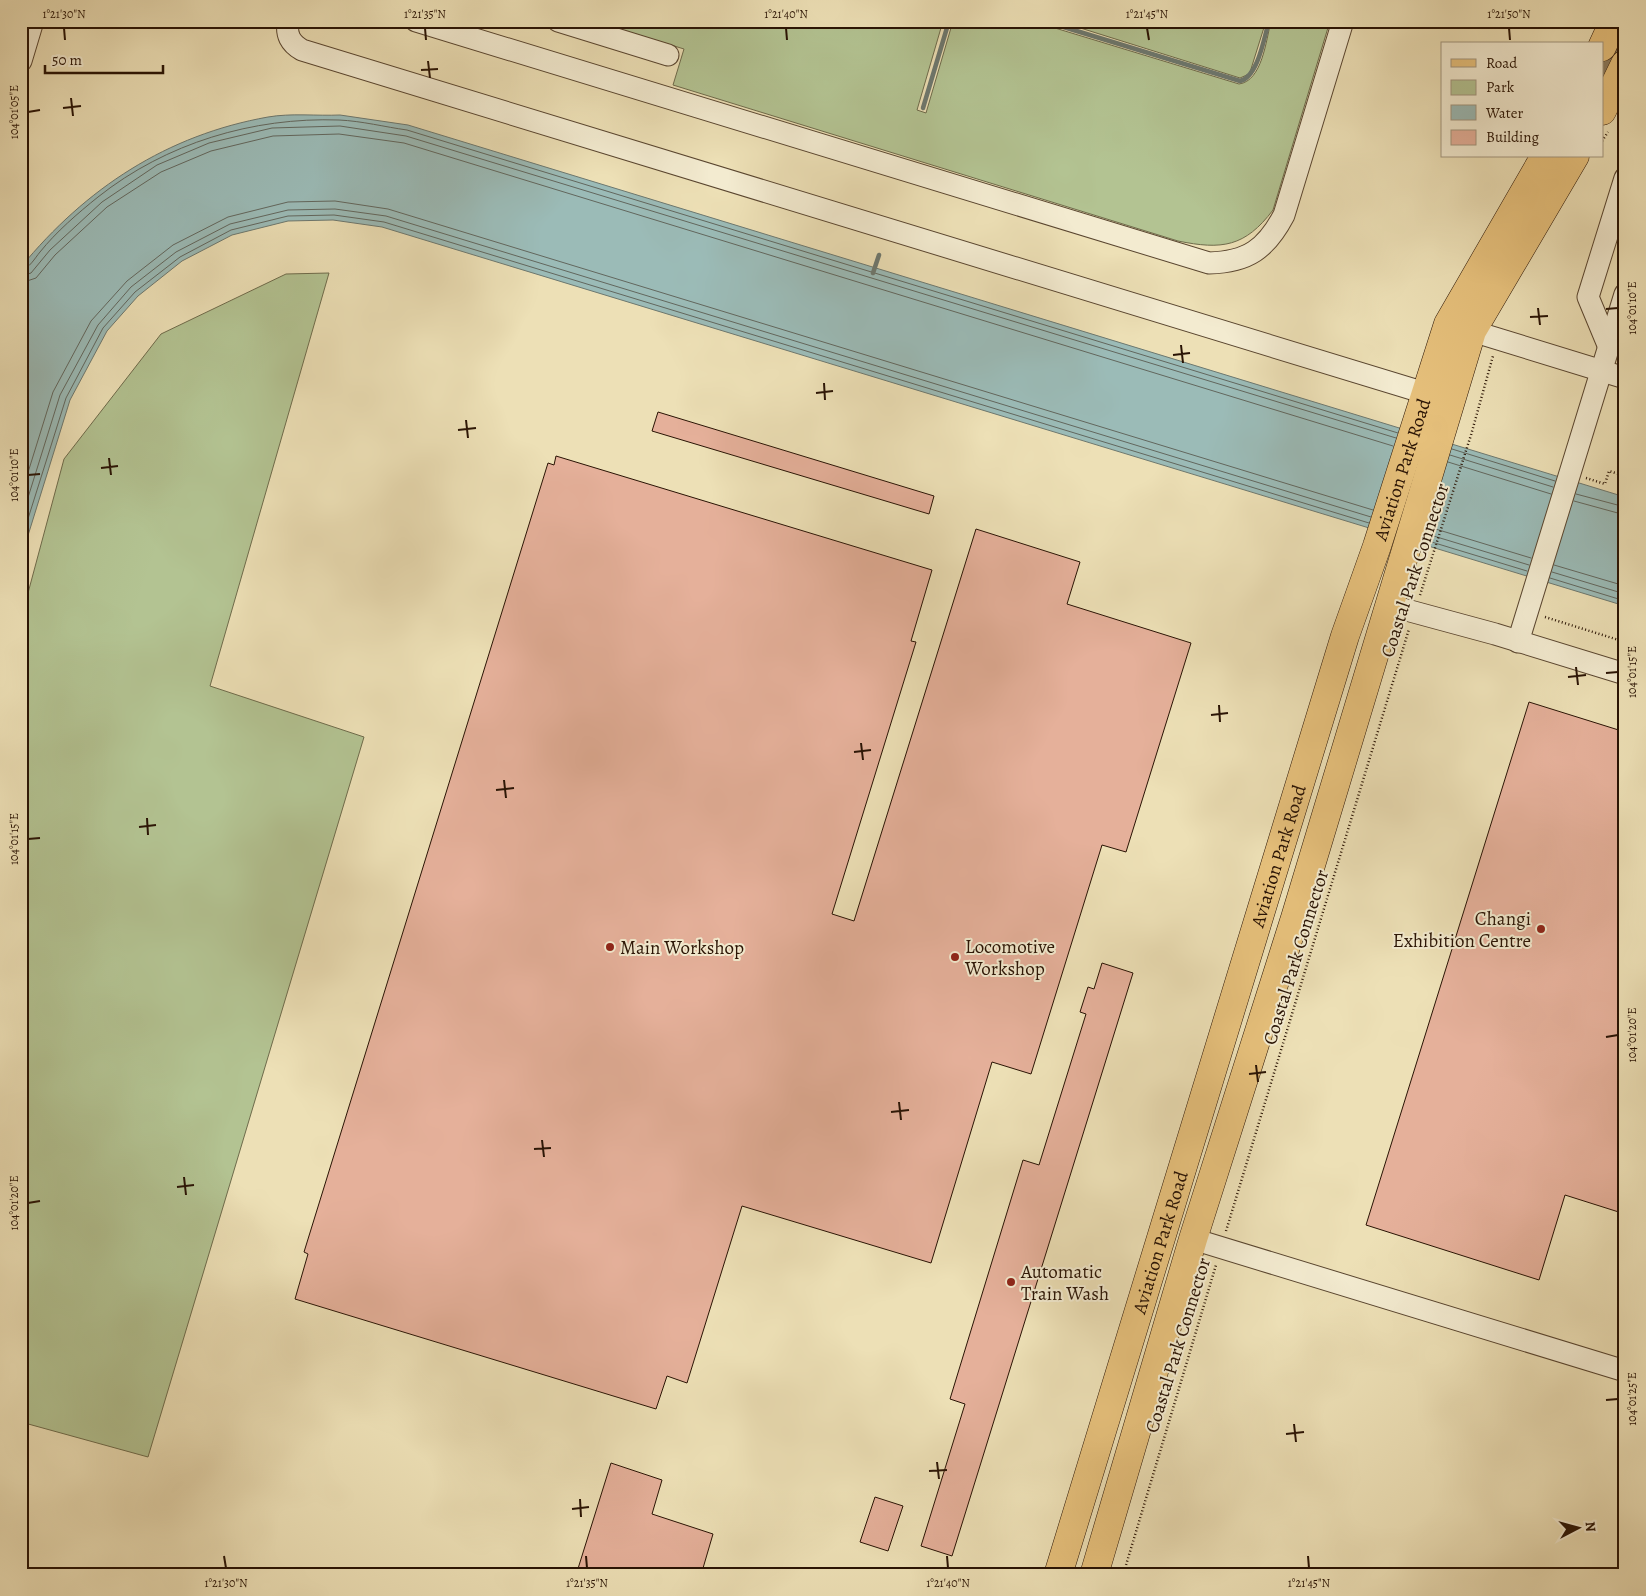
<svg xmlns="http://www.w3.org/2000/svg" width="1646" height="1596" font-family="Alegreya,serif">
<rect width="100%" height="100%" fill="#ede0b6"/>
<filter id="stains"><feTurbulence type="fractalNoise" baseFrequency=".004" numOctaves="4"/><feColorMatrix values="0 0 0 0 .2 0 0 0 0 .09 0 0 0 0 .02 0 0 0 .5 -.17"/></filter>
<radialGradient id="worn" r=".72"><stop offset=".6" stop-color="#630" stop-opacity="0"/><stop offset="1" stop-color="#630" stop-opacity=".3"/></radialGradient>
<g fill="#b3c392" stroke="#6e6b4b">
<path d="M593,21h350l-26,89 9,3 27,-92h79l207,63c23,-3 27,-43 32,-63h59l-57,189c-28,37 -51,40 -95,31l-505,-156 11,-36z"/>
<polygon points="1058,21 1266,21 1251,69 1249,74 1240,78"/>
<polygon points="329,273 210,686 364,737 148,1457 21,1422 21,619 64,459 161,334 286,274"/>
</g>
<path fill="#9bbbb7" stroke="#6d786f" d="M340,115l68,10 1217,372v109l-1243,-379 -49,-7 -45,1 -56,14 -50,26 -44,35 -31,35 -37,69 -49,158v-291c65,-79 146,-132 247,-150 23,-4 49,-1 72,-2z"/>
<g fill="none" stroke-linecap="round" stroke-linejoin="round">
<g stroke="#62675e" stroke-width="1">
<path d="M21,270c8,-1 14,-12 19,-18 16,-20 38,-39 58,-55 68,-54 155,-80 241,-77 23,1 46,7 68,10l991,303"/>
<polyline points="21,276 31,273 50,250 102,202 157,165 209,143 272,128 340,126 406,136 1396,438"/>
<polyline points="21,283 36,278 55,255 107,207 161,172 211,151 273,136 339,134 404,143 1393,446"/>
<polyline points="1452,449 1555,481"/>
<polyline points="1450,455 1553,487"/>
<polyline points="1448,462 1551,494"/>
<polyline points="1576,494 1625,507"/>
<polyline points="21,495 53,392 91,321 127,281 173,245 228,217 288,202 335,201 388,209 1373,510"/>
<polyline points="1574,501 1625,515"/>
<polyline points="21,520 60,395 98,325 131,287 176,252 230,224 288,210 335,209 386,216 1371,517"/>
<polyline points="1429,527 1531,558"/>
<polyline points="1427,534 1529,565"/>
<polyline points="1425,540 1527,571"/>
<polyline points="21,541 66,398 103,328 135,292 180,257 231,230 288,216 334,215 384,222 1369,523"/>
<polyline points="1554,565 1625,586"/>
<polyline points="1552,572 1625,594"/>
<polyline points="1550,578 1625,601"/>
</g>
<g stroke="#6d786f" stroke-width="4.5">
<path d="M1044,21l196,60c18,-4 24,-43 29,-60"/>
<polyline points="923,108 949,21"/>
<polyline points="873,273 879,255"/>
</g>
<polyline stroke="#8b7a5d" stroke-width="42" points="1602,80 1625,31"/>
</g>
<g fill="#e5b09a" stroke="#291304">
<polygon points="658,412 934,496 929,514 652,431"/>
<polygon points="556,456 932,570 911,641 916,642 832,914 854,921 976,529 1080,562 1067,604 1191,643 1126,852 1102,845 1031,1074 992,1062 931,1263 742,1206 687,1383 667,1376 656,1409 295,1299 308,1254 304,1252 548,463 554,465"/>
<polygon points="1529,702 1625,732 1625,1214 1565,1195 1539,1280 1366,1225"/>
<polygon points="1102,963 1133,973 952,1556 921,1546 965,1404 950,1399 1023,1160 1039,1165 1086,1014 1080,1012 1088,987 1094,989"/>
<polygon points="611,1463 662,1480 652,1514 713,1534 701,1575 576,1575"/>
<polygon points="875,1497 903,1506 888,1551 860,1542"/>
</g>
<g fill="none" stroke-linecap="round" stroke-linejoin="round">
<defs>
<g id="minor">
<path d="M288,21c-2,14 2,22 14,29l1123,343"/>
<path d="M416,21l793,242c39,-1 57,-14 75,-48l59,-194"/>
<polyline points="558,21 668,55"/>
<polyline points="21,61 33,21"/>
<polyline points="1472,331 1625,378"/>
<polyline points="1608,345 1588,297 1625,178"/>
<polyline points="1388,605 1495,634 1625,674"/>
<polyline points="1518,642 1625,294"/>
<polyline points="1193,1239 1625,1371"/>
</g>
<g id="major">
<polyline points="1602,47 1614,21"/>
<polyline points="1602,111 1625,64"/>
<path id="s1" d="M1058,1575l287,-939 32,-90 71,-222 97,-168"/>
<polyline points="1094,1575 1193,1239 1295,918 1472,331 1575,156"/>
</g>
</defs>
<use href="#minor" stroke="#5a4630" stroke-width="23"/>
<use href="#major" stroke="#291304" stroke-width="29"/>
<g stroke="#291304" stroke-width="2.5" stroke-dasharray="1 2.5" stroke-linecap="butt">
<polyline points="1602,141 1608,132"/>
<polyline points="1586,478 1605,484 1609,471 1625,476"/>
<polyline points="1420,595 1471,435 1493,356"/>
<polyline points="1545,617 1625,642"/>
<polyline points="1226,1231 1409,629"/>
<polyline points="1123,1575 1216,1265"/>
</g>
<use href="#minor" stroke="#f3ebd0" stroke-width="21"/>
<use href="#major" stroke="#e6c07b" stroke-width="28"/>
</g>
<path fill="none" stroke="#291304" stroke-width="2" d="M64,28l1,12M425,28l1,12M786,28l1,12M1147,28l2,12M1509,28l1,12M428,61l2,17M421,70l17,-1M71,98l2,18M63,108l18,-2M28,112l12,-2M1538,308l2,17M1606,309l12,-1M1530,317l18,-1M1181,345l2,18M1173,355l17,-2M824,383l1,17M816,393l17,-2M466,420l2,18M458,430l18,-2M109,458l2,17M101,468l17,-2M28,475l12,-1M1576,667l2,18M1606,673l12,-1M1568,677l18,-2M1219,705l1,17M1211,715l17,-2M861,743l2,17M854,752l17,-2M504,780l2,18M496,790l18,-2M147,818l1,17M139,827l17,-2M28,839l12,-1M1606,1037l12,-2M1256,1065l2,17M1249,1074l17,-2M899,1102l2,18M891,1112l18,-2M542,1140l2,17M534,1149l17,-1M184,1177l2,18M177,1187l17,-2M28,1203l12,-2M1606,1400l12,-1M1294,1424l2,18M1286,1434l18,-2M937,1462l2,17M929,1471l18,-1M580,1499l1,18M572,1509l17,-2M224,1556l2,12M586,1556l1,12M947,1556l1,12M1308,1556l1,12"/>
<g fill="#8f2418" stroke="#f3ebd0" stroke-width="2">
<circle cx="1541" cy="929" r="5"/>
<circle cx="610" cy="947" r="5"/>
<circle cx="955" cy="957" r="5"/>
<circle cx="1011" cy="1282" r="5"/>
</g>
<g text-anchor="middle" stroke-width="4" stroke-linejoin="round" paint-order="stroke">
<g font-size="19" fill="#291304" stroke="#f3ebd0">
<text dy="7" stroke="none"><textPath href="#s1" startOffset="1158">Aviation Park Road</textPath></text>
<text transform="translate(1414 570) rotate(-72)" y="7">Coastal Park Connector</text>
<text dy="7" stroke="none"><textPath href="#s1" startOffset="752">Aviation Park Road</textPath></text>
<text transform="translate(1295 957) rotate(-73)" y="7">Coastal Park Connector</text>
<text dy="7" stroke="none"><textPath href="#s1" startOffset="348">Aviation Park Road</textPath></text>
<text transform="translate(1177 1345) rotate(-73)" y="7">Coastal Park Connector</text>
</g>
<g font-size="19" fill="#291304" stroke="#f3ebd0" text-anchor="start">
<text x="1531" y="925" text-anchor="end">Changi<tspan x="1531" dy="22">Exhibition Centre</tspan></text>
<text x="965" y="953">Locomotive<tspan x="965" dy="22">Workshop</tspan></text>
<text x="620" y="954">Main Workshop</text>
<text x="1021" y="1278">Automatic<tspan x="1021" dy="22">Train Wash</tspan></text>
</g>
</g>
<rect width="1646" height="1596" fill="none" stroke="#ede0b6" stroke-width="55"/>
<rect x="1441" y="42" width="162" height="115" fill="#f3ebd0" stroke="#a2957e"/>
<rect x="1451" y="59" width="25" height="8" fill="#e6c07b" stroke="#a2957e"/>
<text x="1486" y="68" font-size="15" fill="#291304">Road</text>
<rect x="1451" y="80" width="25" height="15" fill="#b3c392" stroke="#a2957e"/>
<text x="1486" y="92" font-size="15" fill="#291304">Park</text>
<rect x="1451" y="105" width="25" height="15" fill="#9bbbb7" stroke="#a2957e"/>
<text x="1486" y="118" font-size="15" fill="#291304">Water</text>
<rect x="1451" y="130" width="25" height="15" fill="#e5b09a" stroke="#a2957e"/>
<text x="1486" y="142" font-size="15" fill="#291304">Building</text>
<g transform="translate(1578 1528) rotate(84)" stroke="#f3ebd0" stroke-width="4" paint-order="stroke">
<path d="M0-4L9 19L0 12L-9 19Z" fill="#291304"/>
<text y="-8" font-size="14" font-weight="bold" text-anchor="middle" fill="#291304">N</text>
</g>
<path d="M45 65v8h118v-8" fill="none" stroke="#291304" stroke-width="2.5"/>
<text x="52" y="65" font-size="15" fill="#291304" stroke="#f3ebd0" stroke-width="4" paint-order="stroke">50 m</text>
<rect x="28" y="28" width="1590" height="1540" fill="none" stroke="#291304" stroke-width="2"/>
<g font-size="12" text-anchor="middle" fill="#291304">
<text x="64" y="18">1°21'30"N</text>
<text x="425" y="18">1°21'35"N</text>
<text x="786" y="18">1°21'40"N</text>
<text x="1147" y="18">1°21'45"N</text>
<text x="1509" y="18">1°21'50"N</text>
<text transform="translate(14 112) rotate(-90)" y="4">104°01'05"E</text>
<text transform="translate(1632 308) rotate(-90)" y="4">104°01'10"E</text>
<text transform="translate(14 475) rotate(-90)" y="4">104°01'10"E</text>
<text transform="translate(1632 672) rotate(-90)" y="4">104°01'15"E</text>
<text transform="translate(14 839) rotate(-90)" y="4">104°01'15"E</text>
<text transform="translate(1632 1035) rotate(-90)" y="4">104°01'20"E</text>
<text transform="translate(14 1203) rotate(-90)" y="4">104°01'20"E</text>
<text transform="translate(1632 1399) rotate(-90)" y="4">104°01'25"E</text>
<text x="226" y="1587">1°21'30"N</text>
<text x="587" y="1587">1°21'35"N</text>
<text x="948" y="1587">1°21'40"N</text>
<text x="1309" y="1587">1°21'45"N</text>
</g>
<rect width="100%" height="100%" filter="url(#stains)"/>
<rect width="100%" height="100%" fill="url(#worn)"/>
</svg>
